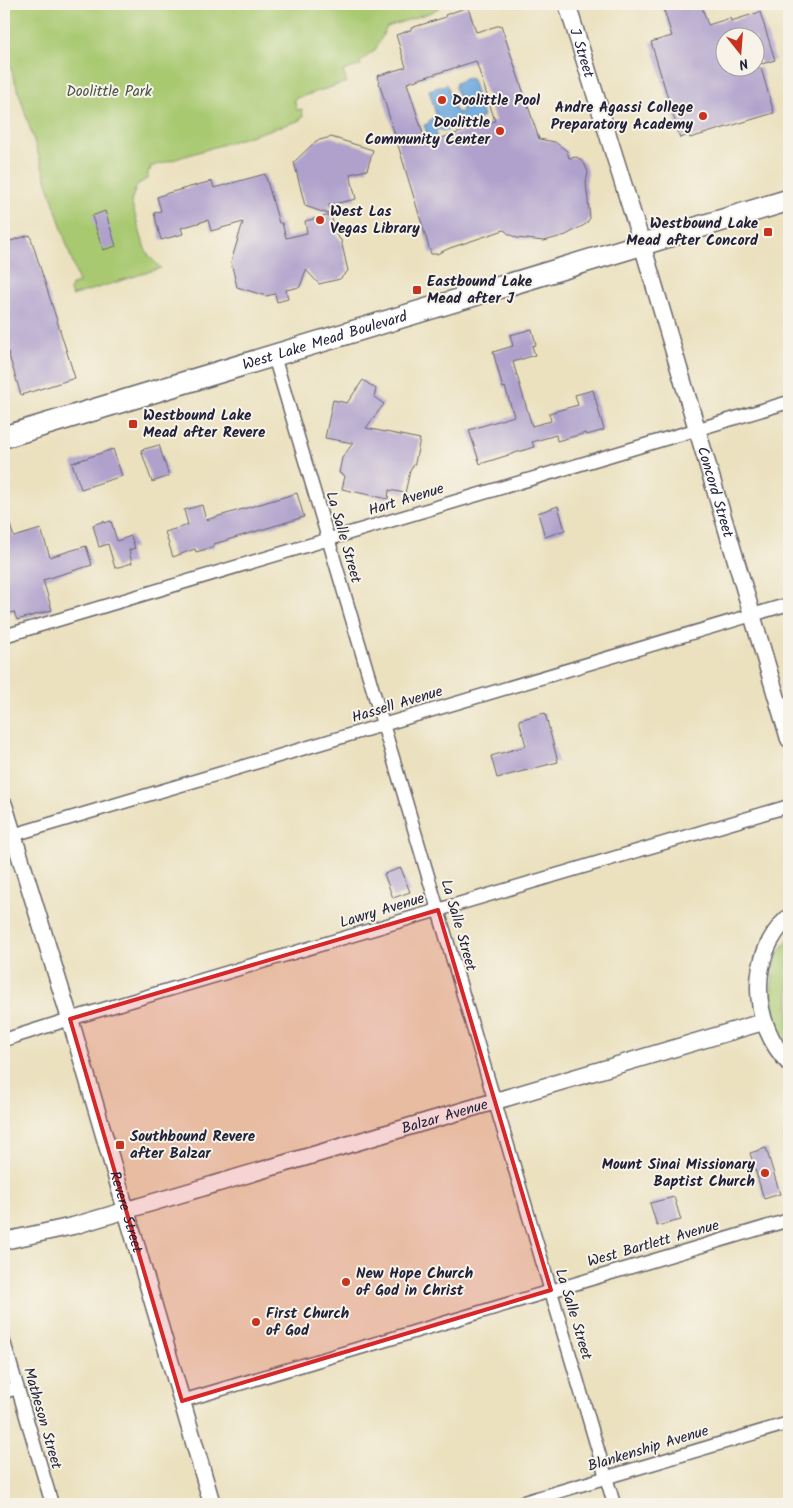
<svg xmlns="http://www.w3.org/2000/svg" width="793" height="1508" font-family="Kalam,sans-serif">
<rect width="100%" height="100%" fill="#f7f3e8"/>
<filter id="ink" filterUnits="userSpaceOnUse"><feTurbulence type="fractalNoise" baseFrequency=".02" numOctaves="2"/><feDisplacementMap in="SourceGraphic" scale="10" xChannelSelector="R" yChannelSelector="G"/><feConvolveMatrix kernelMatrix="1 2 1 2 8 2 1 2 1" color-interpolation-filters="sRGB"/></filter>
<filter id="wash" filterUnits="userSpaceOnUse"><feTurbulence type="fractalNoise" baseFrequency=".0096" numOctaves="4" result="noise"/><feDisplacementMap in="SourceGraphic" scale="20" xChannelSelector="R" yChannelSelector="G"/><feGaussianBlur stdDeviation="1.12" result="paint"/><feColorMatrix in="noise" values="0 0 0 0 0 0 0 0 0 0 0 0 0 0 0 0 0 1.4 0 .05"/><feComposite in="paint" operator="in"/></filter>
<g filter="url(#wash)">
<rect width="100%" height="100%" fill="#ebe1bf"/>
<g fill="#a9c971" stroke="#667656">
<polygon points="4,4 444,4 432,12 387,27 375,50 360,62 361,65 343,71 347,82 294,99 297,110 302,109 303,117 298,121 150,167 151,170 148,171 148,178 137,185 131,201 145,249 150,257 161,268 72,296 70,290 71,285 79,283 4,46"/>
<polygon points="789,937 789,1045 776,1022 771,990 776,959"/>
</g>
<polygon fill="#6da9de" stroke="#48668c" points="467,78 472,79 483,117 480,119 443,132 439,129 436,131 437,137 429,139 424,125 429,123 429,121 436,115 429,90 447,84 455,111 460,113 462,110 455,87 456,83"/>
<g id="blocks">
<g fill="#afa1cc" fill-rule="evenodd">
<polygon points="662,4 701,4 708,25 730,18 731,21 760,12 775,60 762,64 756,55 756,38 726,38 726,68 761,68 774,113 690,138 689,135 680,138 651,42 672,36"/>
<path d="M468,7l8,25 25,-7 38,114 16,3 12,9 2,7 8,-1 7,6 4,9 -2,11 4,35 -4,6 -20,11 -22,6 -27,-3 -8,-4 -5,-4 -54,18 -13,6h-6l-54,-178 29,-9 -10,-32 15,-5v-2l35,-11 -1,-2zM476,61l19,60 -69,22 -19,-60z"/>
<polygon points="331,137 373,150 367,170 350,174 356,199 329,205 331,215 305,206 294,162 316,141"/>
<polygon points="265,174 279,223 282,223 286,238 307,233 305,221 331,215 336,235 341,240 348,271 340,279 319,284 306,270 300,287 286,290 288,299 277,302 275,294 266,296 237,287 231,262 243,222 211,231 208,220 181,228 183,234 161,240 154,213 161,211 157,197 168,193 212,181 214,188"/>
<polygon points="105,211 116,246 103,250 92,216"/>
<polygon points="30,235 75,378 21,395 4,339 4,243"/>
<polygon points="532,329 536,345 532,346 535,355 513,362 532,426 551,421 549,413 578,405 575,395 593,390 604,430 587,435 586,433 557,441 556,435 532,442 534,447 480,464 469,430 514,416 505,387 503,388 493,352 513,346 510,335"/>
<polygon points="363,380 376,389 374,397 384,404 366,428 420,439 415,463 410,471 405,493 389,490 388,499 342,489 345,476 339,473 342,458 353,443 325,438 333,400 347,403"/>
<polygon points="159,445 169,476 152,482 141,450"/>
<polygon points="113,449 122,476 81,489 72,463"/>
<polygon points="297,493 304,517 214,544 214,547 196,552 195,549 173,557 165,532 188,525 184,510 202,505 206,520"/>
<polygon points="558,506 565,530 545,537 538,513"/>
<polygon points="4,511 5,511 14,537 41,529 50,557 86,546 92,565 43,580 52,610 17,620 14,612 10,613 4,591"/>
<polygon points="104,521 104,523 111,521 117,541 131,536 135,548 129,550 132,563 115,568 108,544 99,547 93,525"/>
<polygon points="545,713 558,762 497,778 491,756 526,746 519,720"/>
<polygon points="401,868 410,892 393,898 384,874"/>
<polygon points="766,1148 780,1194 764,1199 750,1153"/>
<polygon points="674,1197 681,1220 657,1226 650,1203"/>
</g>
</g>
</g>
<g filter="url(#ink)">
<use href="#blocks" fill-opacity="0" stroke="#686569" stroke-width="1"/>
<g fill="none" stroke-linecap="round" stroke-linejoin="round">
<defs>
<g id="minor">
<polyline points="274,356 614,1504"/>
<polyline points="4,636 789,402"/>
<polyline points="13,835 789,604"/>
<polyline points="4,1040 70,1019 789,806"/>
<polyline points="4,1342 52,1504"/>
<polyline points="4,1392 17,1388"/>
<polyline points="182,1401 789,1220"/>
<polyline points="517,1504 789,1423"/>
</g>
<g id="tertiary">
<path id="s1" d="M567,4l75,240 147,495"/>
<path id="s2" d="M4,805l66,214 142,485"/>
<path d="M789,917c-42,38 -38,107 0,146"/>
<path id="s3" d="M4,1241l69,-15 690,-204"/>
</g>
<g id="primary">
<path id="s4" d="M4,437l785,-237"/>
</g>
</defs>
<use href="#minor" stroke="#686569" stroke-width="15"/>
<use href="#tertiary" stroke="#686569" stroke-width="19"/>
<use href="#primary" stroke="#686569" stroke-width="24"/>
<use href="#minor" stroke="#fff" stroke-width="12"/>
<use href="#tertiary" stroke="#fff" stroke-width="16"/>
<use href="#primary" stroke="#fff" stroke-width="21"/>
</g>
</g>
<path fill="#d62828" fill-opacity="0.2" stroke="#d62828" stroke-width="4" stroke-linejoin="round" d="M438,910l113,380 -369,111 -112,-382z"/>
<g fill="#c8321e" stroke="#f7f3e8" stroke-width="2">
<circle cx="442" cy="100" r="5"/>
<circle cx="703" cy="116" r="5"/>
<circle cx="500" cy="131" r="5"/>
<circle cx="320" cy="220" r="5"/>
<rect x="763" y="227" width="10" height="10" rx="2.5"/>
<rect x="412" y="285" width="10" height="10" rx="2.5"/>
<rect x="128" y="419" width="10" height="10" rx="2.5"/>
<rect x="115" y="1140" width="10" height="10" rx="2.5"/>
<circle cx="765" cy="1173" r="5"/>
<circle cx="346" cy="1282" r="5"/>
<circle cx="256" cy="1322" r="5"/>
</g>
<g text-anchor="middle" stroke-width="4" stroke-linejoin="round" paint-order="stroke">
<g font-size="15" fill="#22223b" stroke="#f7f3e8">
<text dy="5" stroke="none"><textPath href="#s1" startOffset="51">J Street</textPath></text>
<text dy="5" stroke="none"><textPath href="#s4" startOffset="335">West Lake Mead Boulevard</textPath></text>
<text dy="5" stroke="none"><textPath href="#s1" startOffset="510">Concord Street</textPath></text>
<text transform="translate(406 499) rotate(-17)" y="5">Hart Avenue</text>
<text transform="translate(344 537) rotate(74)" y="5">La Salle Street</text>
<text transform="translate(397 704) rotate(-17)" y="5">Hassell Avenue</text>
<text transform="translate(382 910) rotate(-17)" y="5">Lawry Avenue</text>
<text transform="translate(459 925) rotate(74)" y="5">La Salle Street</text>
<text dy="5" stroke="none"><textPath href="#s3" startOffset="458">Balzar Avenue</textPath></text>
<text dy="5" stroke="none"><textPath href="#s2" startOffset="425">Revere Street</textPath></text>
<text transform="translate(653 1243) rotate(-16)" y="5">West Bartlett Avenue</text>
<text transform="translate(574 1314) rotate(73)" y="5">La Salle Street</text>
<text transform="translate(43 1418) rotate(74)" y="5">Matheson Street</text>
<text transform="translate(648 1448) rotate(-17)" y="5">Blankenship Avenue</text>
</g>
<g font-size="15" fill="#4a544b" stroke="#f7f3e8">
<text x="109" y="96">Doolittle Park</text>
</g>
<g font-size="15" font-weight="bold" fill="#22223b" stroke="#f7f3e8" text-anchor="start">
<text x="452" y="105">Doolittle Pool</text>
<text x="693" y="112" text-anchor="end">Andre Agassi College<tspan x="693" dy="17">Preparatory Academy</tspan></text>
<text x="490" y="127" text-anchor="end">Doolittle<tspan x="490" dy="17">Community Center</tspan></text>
<text x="330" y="216">West Las<tspan x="330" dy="17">Vegas Library</tspan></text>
<text x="758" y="228" text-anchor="end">Westbound Lake<tspan x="758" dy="17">Mead after Concord</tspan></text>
<text x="427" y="286">Eastbound Lake<tspan x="427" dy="17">Mead after J</tspan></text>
<text x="143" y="420">Westbound Lake<tspan x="143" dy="17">Mead after Revere</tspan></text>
<text x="130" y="1141">Southbound Revere<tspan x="130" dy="17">after Balzar</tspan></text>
<text x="755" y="1169" text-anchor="end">Mount Sinai Missionary<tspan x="755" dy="17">Baptist Church</tspan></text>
<text x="356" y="1278">New Hope Church<tspan x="356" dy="17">of God in Christ</tspan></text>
<text x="266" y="1318">First Church<tspan x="266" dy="17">of God</tspan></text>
</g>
</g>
<rect width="793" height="1508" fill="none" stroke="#f7f3e8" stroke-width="20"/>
<g transform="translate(740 52) rotate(163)"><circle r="24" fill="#f7f3e8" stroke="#a29fa3"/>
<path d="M0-4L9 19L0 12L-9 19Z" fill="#c8321e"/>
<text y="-8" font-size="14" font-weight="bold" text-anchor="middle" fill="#22223b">N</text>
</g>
</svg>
